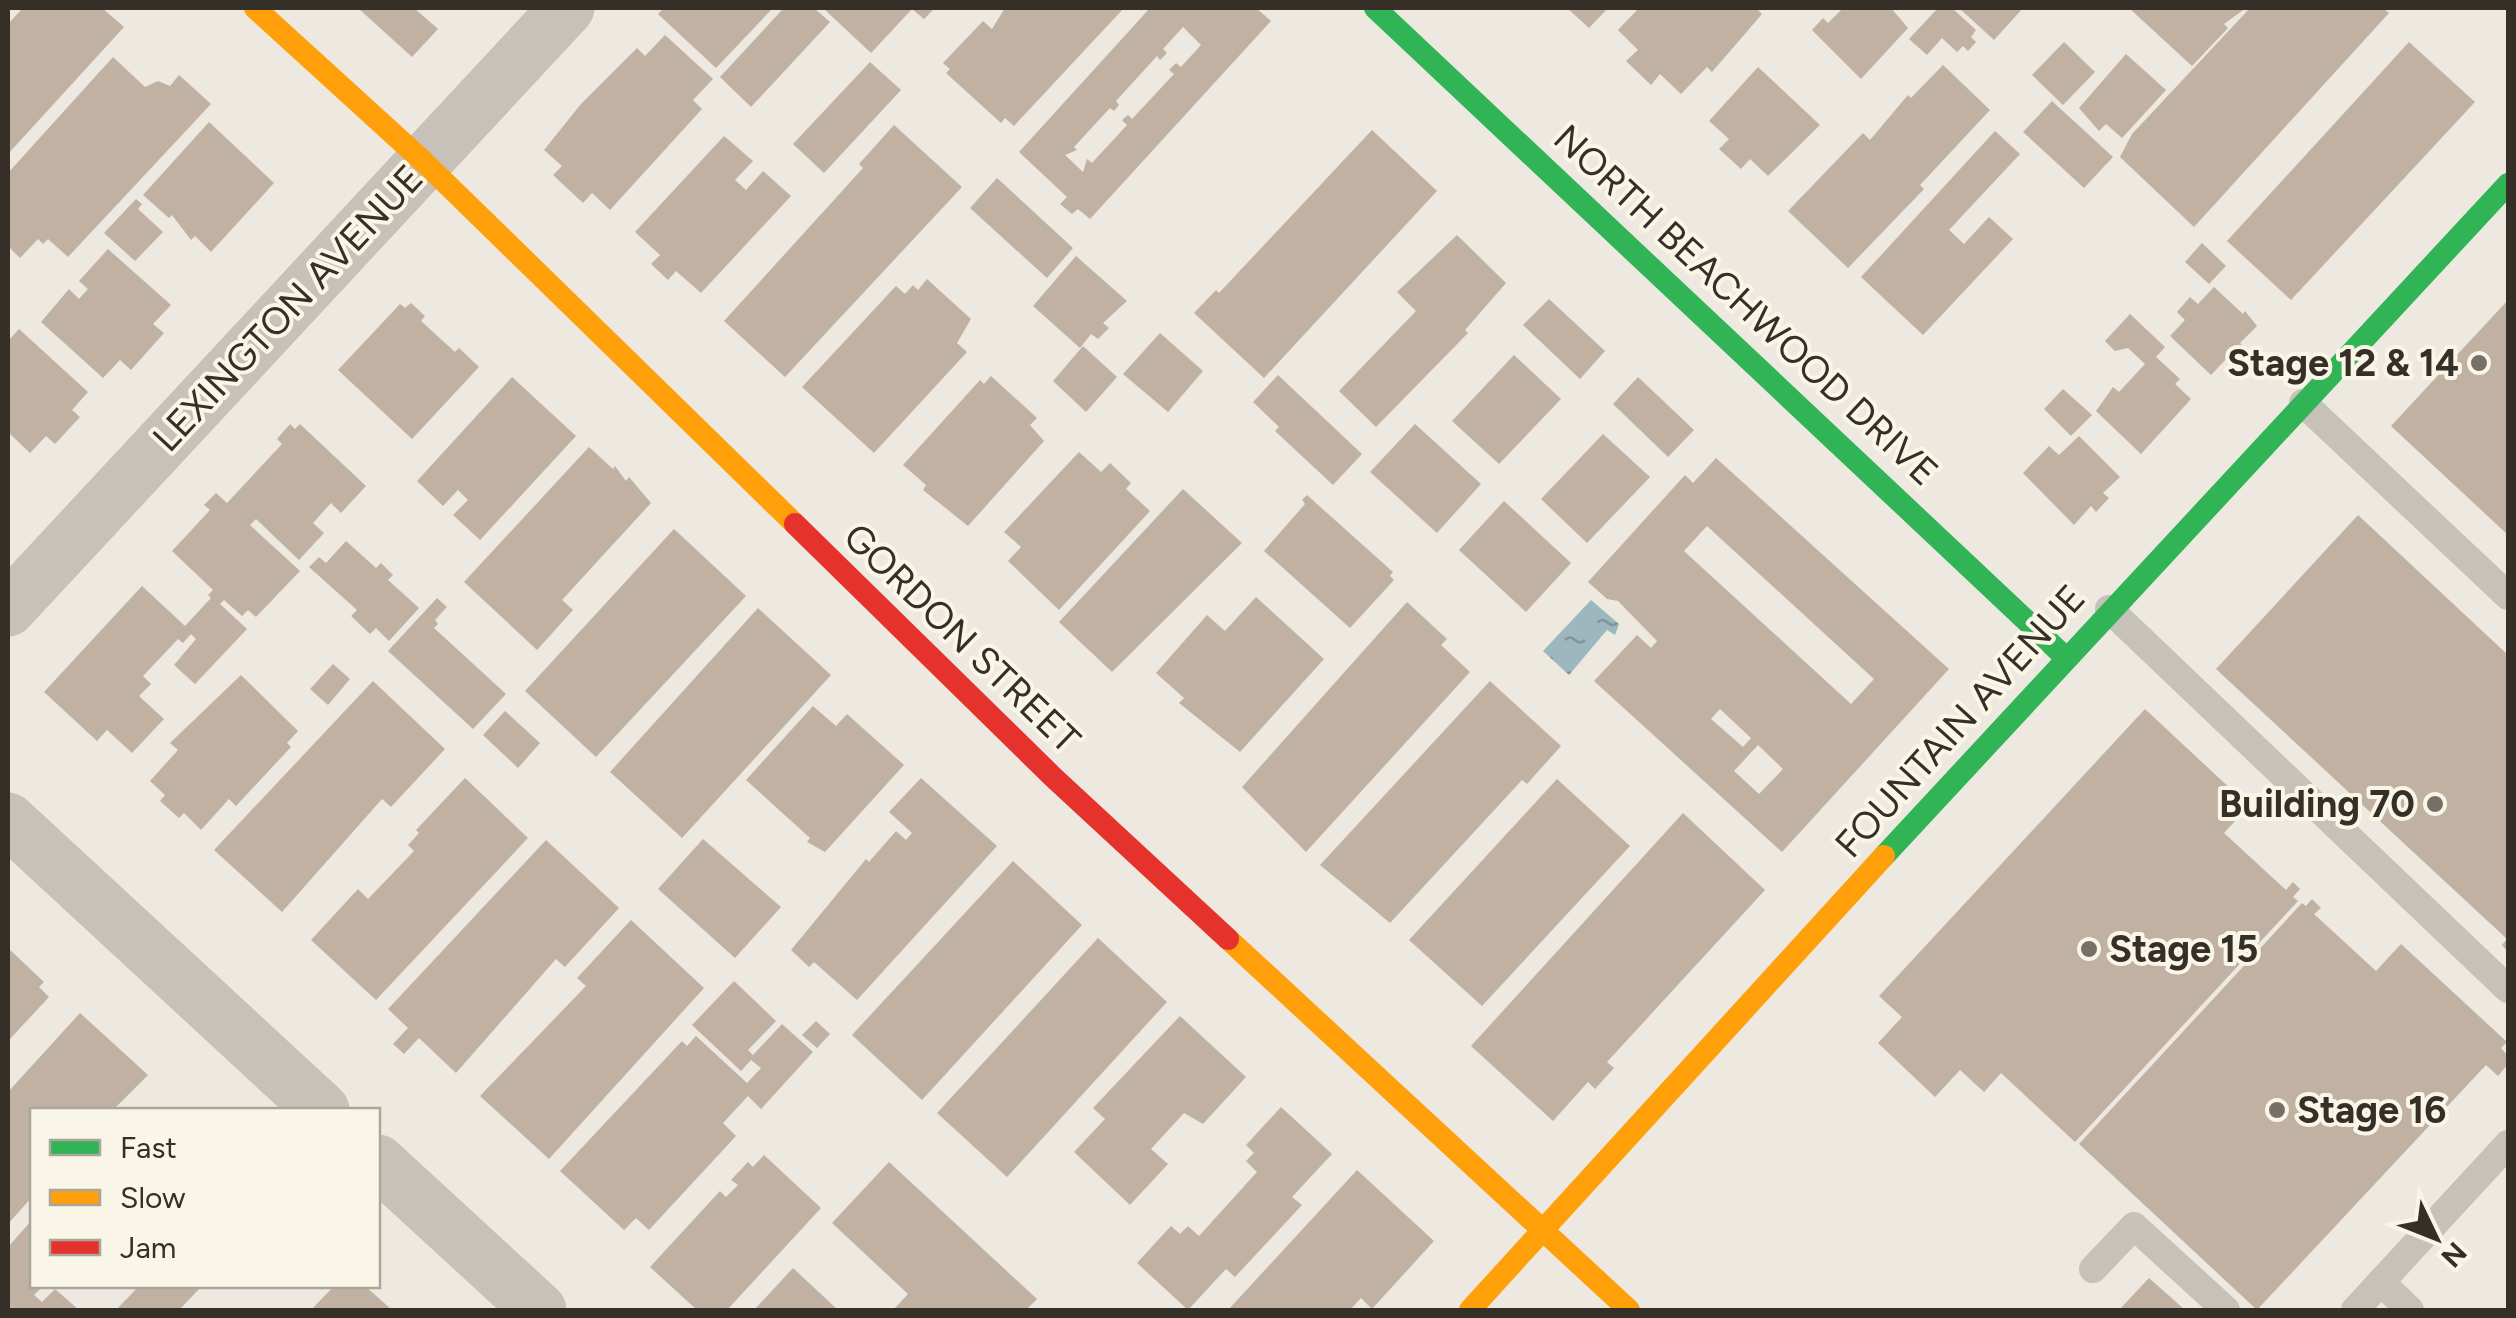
<svg xmlns="http://www.w3.org/2000/svg" width="2516" height="1318" font-family="Figtree,sans-serif">
<defs>
<pattern id="water-ripples" width="26" height="14" patternUnits="userSpaceOnUse" patternTransform="scale(2.5)"><rect width="26" height="14" fill="#9cb7be"/><path d="M2 4q2-2 4 0t4 0M15 11q2-2 4 0t4 0" fill="none" stroke="#80959a"/></pattern>
</defs>
<rect width="100%" height="100%" fill="#ede9e0"/>
<polygon fill="url(#water-ripples)" points="1591,600 1619,624 1615,635 1607,630 1569,675 1543,651"/>
<g fill="#c0b1a2" fill-rule="evenodd">
<polygon points="23,8 102,8 124,27 8,154 8,24"/>
<polygon points="358,8 414,8 438,29 412,57"/>
<polygon points="664,8 773,8 716,68 658,14"/>
<polygon points="778,8 814,8 830,22 751,107 720,77 782,10"/>
<polygon points="823,8 935,8 924,19 912,9 871,53"/>
<polygon points="1005,8 1124,8 1014,126 1005,118 1001,123 946,73 950,69 943,63 983,21 992,29"/>
<path d="M1150,8h106l15,13 -181,198 -12,-10 -6,5 -12,-10 7,-7 -48,-45zM1183,27l18,18 -20,22 -5,-4 -7,7 5,4 -42,45 -4,-4 -6,5 5,5 -35,38 -5,-4 -4,13 -18,-17 12,-5 -3,-3 36,-39 4,3 5,-6 -3,-4 41,-45 3,4 7,-7 -4,-4z"/>
<polygon points="1567,8 1608,8 1589,28"/>
<polygon points="1639,8 1756,8 1762,14 1712,72 1707,67 1681,94 1660,74 1651,85 1626,61 1638,50 1618,30"/>
<polygon points="1843,8 1891,8 1908,28 1861,79 1812,30 1823,18 1828,23"/>
<polygon points="1938,8 1952,8 1976,30 1971,37 1976,42 1968,51 1963,46 1957,52 1942,38 1927,55 1909,39"/>
<polygon points="1959,8 2023,8 1994,40"/>
<polygon points="2129,8 2246,8 2224,24 2228,28 2192,66"/>
<polygon points="2250,8 2383,8 2389,13 2194,227 2120,157 2132,134"/>
<polygon points="665,35 713,79 693,100 702,109 610,210 592,193 583,203 553,175 562,166 544,150 581,104 637,48 645,56"/>
<polygon points="2064,42 2095,72 2063,105 2032,75"/>
<polygon points="2409,42 2475,102 2291,300 2227,241"/>
<polygon points="2126,54 2166,90 2122,138 2106,124 2099,131 2079,108"/>
<polygon points="113,57 145,87 158,81 170,86 179,75 211,104 68,257 48,239 43,244 38,239 20,258 8,246 8,173"/>
<polygon points="870,62 901,90 824,173 793,144"/>
<polygon points="1943,65 1990,110 1920,185 1924,189 1848,268 1788,211 1863,133 1870,140 1908,95 1911,98"/>
<polygon points="1758,67 1820,125 1768,176 1750,159 1741,169 1719,149 1729,139 1709,121"/>
<polygon points="2052,101 2113,157 2084,188 2023,132"/>
<polygon points="209,122 274,183 211,252 195,236 191,240 172,215 169,218 143,195"/>
<polygon points="894,125 962,187 785,377 724,321 863,168 859,164"/>
<polygon points="1372,130 1437,191 1264,378 1194,313 1216,290 1219,293"/>
<polygon points="1995,131 2020,154 1949,230 1964,244 1989,217 2013,239 1923,335 1861,277"/>
<polygon points="724,136 753,161 735,180 746,190 763,171 791,196 701,293 676,271 668,280 651,264 660,255 635,232"/>
<polygon points="997,178 1073,248 1047,278 970,208"/>
<polygon points="136,199 142,204 138,209 163,232 135,261 104,233"/>
<polygon points="1457,235 1506,283 1465,330 1468,333 1376,427 1339,391 1416,311 1397,292"/>
<polygon points="2202,243 2226,266 2209,284 2185,262"/>
<polygon points="108,249 171,305 153,324 164,333 131,370 120,360 103,378 41,322 69,289 79,299 88,289 79,281"/>
<polygon points="1076,256 1127,301 1103,323 1109,328 1098,339 1091,334 1080,348 1033,306"/>
<polygon points="927,279 971,319 957,343 967,352 874,453 802,387 896,286 905,294 913,285 918,290"/>
<polygon points="2214,287 2243,314 2245,311 2257,326 2240,343 2245,349 2234,361 2229,356 2211,375 2170,336 2185,320 2177,312 2190,297 2198,304"/>
<polygon points="1549,299 1605,351 1580,379 1523,325"/>
<polygon points="2508,300 2508,535 2391,426"/>
<polygon points="411,303 425,316 421,321 455,352 459,348 479,367 412,439 338,370 400,304 405,308"/>
<polygon points="2130,314 2165,347 2156,357 2180,379 2175,384 2191,399 2141,454 2096,411 2113,387 2119,392 2145,364 2128,348 2115,351 2105,341"/>
<polygon points="19,329 88,392 72,410 80,417 55,444 46,436 30,453 8,432 8,341"/>
<polygon points="1160,333 1203,371 1168,412 1123,374"/>
<polygon points="1083,346 1117,377 1086,412 1053,381"/>
<polygon points="1514,355 1561,399 1499,464 1452,421"/>
<polygon points="1278,375 1362,454 1333,485 1275,431 1279,427 1253,402"/>
<polygon points="991,376 1037,418 1030,425 1044,441 968,526 923,490 926,485 903,465 980,380 984,384"/>
<polygon points="512,377 576,436 480,540 453,515 468,500 458,490 443,506 417,481"/>
<polygon points="1638,377 1694,430 1668,457 1613,404"/>
<polygon points="2063,389 2092,415 2071,436 2044,409"/>
<polygon points="290,424 295,429 300,424 366,486 341,513 331,503 313,523 324,533 299,560 256,519 250,525 300,571 256,617 248,610 242,616 224,600 220,604 247,629 195,684 174,665 196,639 191,634 183,643 178,639 143,676 151,684 139,696 164,719 132,753 107,730 97,741 44,692 142,586 185,626 211,598 208,595 213,590 172,551 210,510 204,505 216,493 227,503 282,444 277,439"/>
<polygon points="1415,424 1481,484 1437,533 1370,472"/>
<polygon points="1603,434 1650,477 1587,543 1541,499"/>
<polygon points="2079,436 2120,477 2103,493 2109,498 2096,512 2091,506 2074,525 2023,473 2049,446 2059,455"/>
<polygon points="589,447 613,469 615,466 626,481 629,477 651,503 562,600 573,610 537,650 464,582"/>
<polygon points="1079,452 1101,472 1110,463 1131,483 1126,489 1150,511 1059,610 1008,561 1021,547 1004,532"/>
<path d="M1716,458l233,211 -167,183 -188,-171 43,-46 14,13 6,-7 -39,-40 -11,-2 -19,-17 97,-107 8,8zM1707,526l167,153 -23,25 -167,-153zM1720,709l31,29 -8,9 -32,-28zM1758,745l25,24 -24,25 -25,-23z"/>
<polygon points="1183,489 1242,543 1112,672 1059,622"/>
<polygon points="1307,495 1393,572 1390,576 1394,580 1350,628 1264,551 1305,504 1302,500"/>
<polygon points="1504,501 1571,563 1526,612 1459,550"/>
<polygon points="2358,515 2508,655 2508,952 2502,945 2507,939 2216,669"/>
<polygon points="674,529 746,596 596,757 525,691"/>
<polygon points="346,541 376,568 381,563 393,575 388,580 419,608 389,641 376,628 370,634 351,616 357,610 309,567 319,557 326,563"/>
<polygon points="1256,597 1324,659 1240,752 1179,703 1184,698 1156,673 1207,615 1225,631"/>
<polygon points="437,598 447,607 435,620 438,624 434,628 506,694 473,729 388,651"/>
<polygon points="1407,602 1447,639 1441,645 1470,672 1306,852 1242,787"/>
<polygon points="758,608 831,675 682,838 610,772"/>
<polygon points="333,664 350,679 328,705 310,689"/>
<polygon points="241,675 298,731 287,743 291,747 236,806 229,799 201,830 184,813 179,818 160,801 165,795 150,781 178,750 170,743"/>
<polygon points="373,681 445,749 391,807 382,799 282,912 214,850"/>
<polygon points="1490,681 1561,746 1527,784 1522,780 1390,923 1320,865"/>
<polygon points="813,706 836,726 847,714 904,765 825,852 807,842 810,838 746,780"/>
<polygon points="2145,709 2249,806 2224,833 2286,890 2293,882 2300,889 2293,897 2298,901 2075,1142 2001,1073 1984,1092 1960,1070 1935,1097 1878,1043 1902,1017 1879,996"/>
<polygon points="505,711 540,743 518,768 483,735"/>
<polygon points="465,778 528,838 376,1000 311,940 358,889 368,899 414,851 408,845 419,833 416,830"/>
<polygon points="921,778 997,846 857,1000 814,962 809,967 791,950 866,859 869,862 896,831 906,840 912,833 889,812"/>
<polygon points="1557,779 1630,846 1482,1006 1409,940"/>
<polygon points="1683,813 1765,890 1607,1062 1614,1068 1595,1089 1588,1082 1553,1121 1471,1046"/>
<polygon points="703,839 781,907 735,958 658,889"/>
<polygon points="546,840 619,908 565,967 556,959 456,1073 419,1038 404,1054 393,1044 408,1028 388,1009"/>
<polygon points="1013,861 1082,925 922,1100 852,1035"/>
<polygon points="2312,899 2321,908 2314,914 2376,971 2401,944 2507,1042 2501,1048 2508,1056 2508,1064 2498,1076 2486,1065 2257,1310 2079,1144 2302,903 2306,906"/>
<polygon points="631,920 704,988 549,1159 480,1096 586,986 577,978"/>
<polygon points="1098,938 1167,1002 1007,1177 937,1113"/>
<polygon points="8,948 44,982 39,987 49,997 8,1041"/>
<polygon points="734,981 776,1021 748,1050 753,1055 782,1024 813,1052 761,1109 748,1096 723,1123 736,1136 649,1230 636,1218 624,1230 560,1171 682,1041 687,1046 696,1036 747,1083 761,1068 751,1060 741,1071 692,1025"/>
<polygon points="80,1013 148,1075 113,1110 32,1110 32,1197 8,1224 8,1092"/>
<polygon points="1180,1016 1246,1077 1203,1124 1184,1113 1151,1149 1168,1164 1130,1205 1074,1152 1105,1119 1093,1108"/>
<polygon points="816,1021 830,1034 817,1048 802,1035"/>
<polygon points="1281,1107 1332,1154 1292,1197 1302,1205 1235,1277 1226,1269 1188,1310 1137,1263 1171,1226 1180,1234 1188,1226 1199,1236 1257,1172 1246,1161 1254,1153 1246,1145"/>
<polygon points="764,1155 821,1208 727,1310 697,1310 650,1267 720,1191 726,1197 738,1185 731,1180 748,1162 753,1167"/>
<polygon points="889,1162 1037,1299 1026,1310 893,1310 908,1294 832,1223"/>
<polygon points="1357,1170 1434,1241 1372,1309 1361,1298 1350,1310 1228,1310"/>
<polygon points="32,1220 32,1286 43,1286 34,1295 42,1302 55,1289 79,1310 8,1310 8,1247"/>
<polygon points="793,1268 838,1310 754,1310"/>
<polygon points="2149,1278 2185,1310 2119,1310"/>
<polygon points="139,1286 202,1286 179,1310 116,1310"/>
<polygon points="334,1286 365,1286 392,1310 311,1310"/>
</g>
<g fill="none" stroke-linecap="round" stroke-linejoin="round">
<g stroke="#c6c1b9" stroke-width="28">
<polyline points="2303,403 2508,596"/>
<polyline points="2109,609 2508,989"/>
<polyline points="2093,1269 2134,1226 2226,1310"/>
<polyline points="2381,1282 2410,1310"/>
<polyline points="2355,1310 2508,1144"/>
</g>
<g stroke="#c6c1b9" stroke-width="55">
<polyline points="8,609 567,8"/>
<polyline points="8,820 322,1110"/>
<polyline points="378,1162 539,1310"/>
</g>
<g stroke="#30b455" stroke-width="22">
<polyline points="1375,8 2065,657"/>
<polyline points="1884,856 2508,184"/>
</g>
<g stroke="#ff9f0a" stroke-width="22">
<polyline points="255,8 424,162 795,524"/>
<polyline points="1228,939 1629,1310"/>
<polyline points="1470,1310 1884,856"/>
</g>
<polyline stroke="#e5322d" stroke-width="22" points="795,524 1053,777 1228,939"/>
</g>
<g fill="#767068" stroke="#f9f5e7" stroke-width="4">
<circle cx="2479" cy="363" r="10"/>
<circle cx="2435" cy="804" r="10"/>
<circle cx="2089" cy="949" r="10"/>
<circle cx="2277" cy="1110" r="10"/>
</g>
<g text-anchor="middle" stroke-width="8" stroke-linejoin="round" paint-order="stroke">
<g font-size="38" fill="#362f27" stroke="#f9f5e7">
<text transform="translate(1746 305) rotate(43)" y="13">NORTH BEACHWOOD DRIVE</text>
<text transform="translate(288 308) rotate(-47)" y="13">LEXINGTON AVENUE</text>
<text transform="translate(962 638) rotate(44)" y="13">GORDON STREET</text>
<text transform="translate(1960 721) rotate(-48)" y="13">FOUNTAIN AVENUE</text>
</g>
<g font-size="38" font-weight="bold" fill="#362f27" stroke="#f9f5e7" text-anchor="end">
<text x="2459" y="376">Stage 12 &amp; 14</text>
<text x="2415" y="817">Building 70</text>
<text x="2109" y="962" text-anchor="start">Stage 15</text>
<text x="2297" y="1123" text-anchor="start">Stage 16</text>
</g>
</g>
<rect width="2516" height="1318" fill="none" stroke="#362f27" stroke-width="20"/>
<rect x="30" y="1108" width="350" height="180" fill="#f9f5e7" stroke="#aba69a" stroke-width="2.5"/>
<rect x="50" y="1140" width="50" height="15" fill="#30b455" stroke="#aba69a" stroke-width="2.5"/>
<text x="120" y="1158" font-size="30" fill="#362f27">Fast</text>
<rect x="50" y="1190" width="50" height="15" fill="#ff9f0a" stroke="#aba69a" stroke-width="2.5"/>
<text x="120" y="1208" font-size="30" fill="#362f27">Slow</text>
<rect x="50" y="1240" width="50" height="15" fill="#e5322d" stroke="#aba69a" stroke-width="2.5"/>
<text x="120" y="1258" font-size="30" fill="#362f27">Jam</text>
<g transform="translate(2436 1238) rotate(133)" stroke="#f9f5e7" stroke-width="8" paint-order="stroke">
<path d="M0-8L18 38L0 25L-18 38Z" fill="#362f27"/>
<text y="-15" font-size="28" font-weight="bold" text-anchor="middle" fill="#362f27">N</text>
</g>
</svg>
